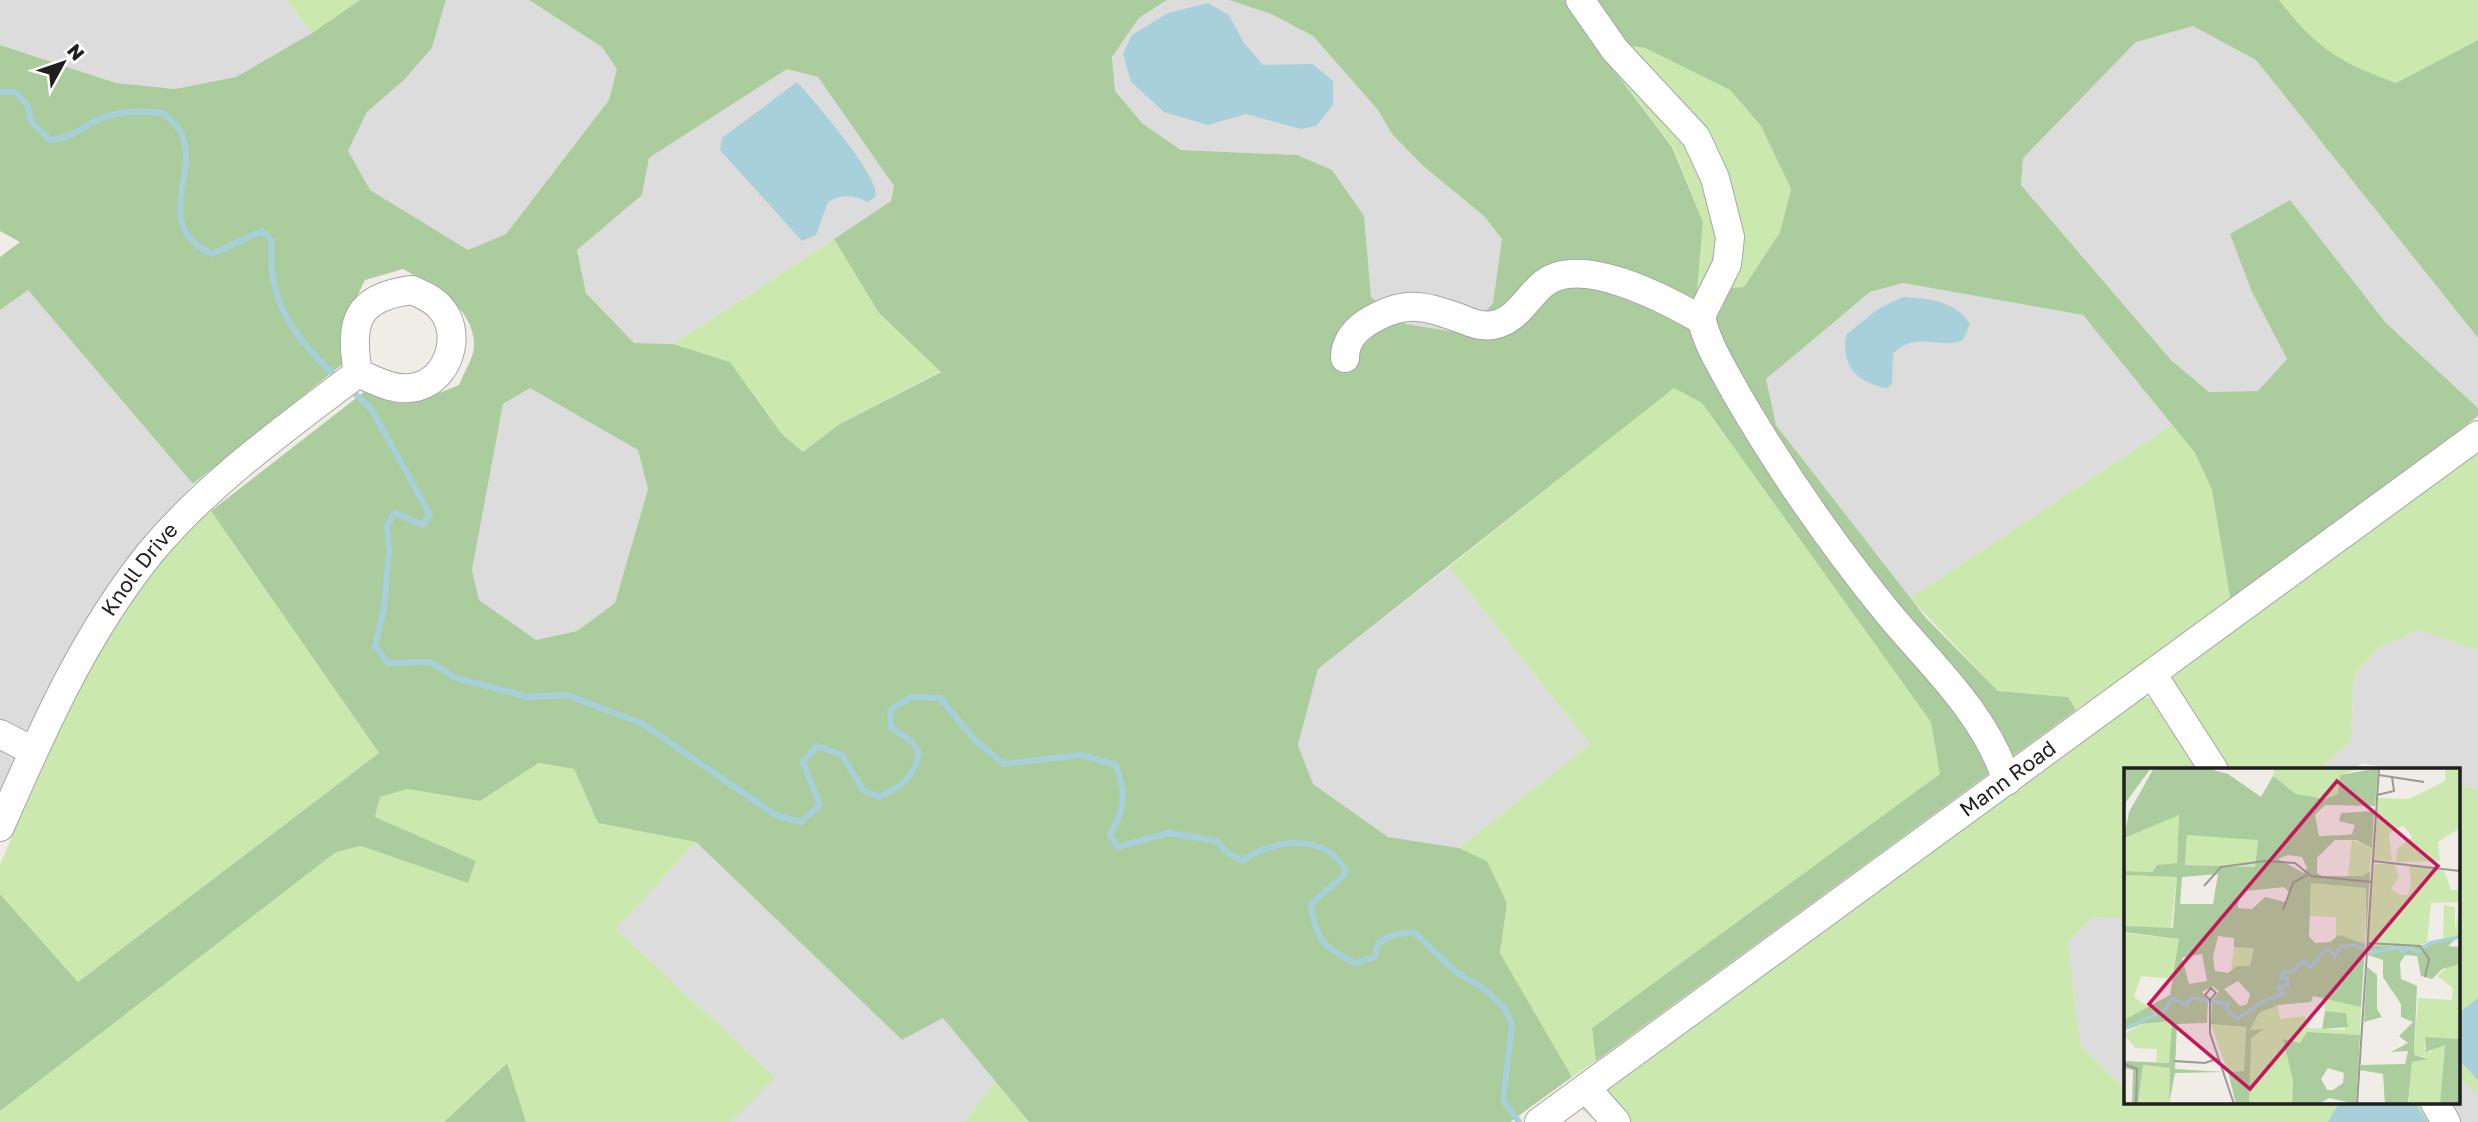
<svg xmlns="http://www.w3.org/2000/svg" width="2478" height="1122" font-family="'Golos Text',sans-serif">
<rect width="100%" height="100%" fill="#f0ece6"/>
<g fill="#dddcdc">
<polygon points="0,0 287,0 312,33 236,77 175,89 116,83 0,45"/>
<polygon points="446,0 529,0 602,47 618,69 609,100 506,234 468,250 369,190 348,151 367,112 404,80 432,48"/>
<polygon points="1167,0 1229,0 1271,14 1313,36 1378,110 1392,134 1423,166 1484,216 1503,239 1493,303 1466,335 1406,324 1371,297 1364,216 1297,155 1181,150 1143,124 1115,91 1112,57 1139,18"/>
<polygon points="2193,25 2256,60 2478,338 2478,408 2386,323 2290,200 2252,292 2287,359 2258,391 2209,392 2171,360 2021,185 2023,157 2136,42"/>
<polygon points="787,69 818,77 894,186 892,201 673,344 634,343 586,293 577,250 642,195 649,158"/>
<polygon points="1904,283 2083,315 2172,425 1910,598 1776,425 1766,379 1870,292"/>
<polygon points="27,289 193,484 112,585 0,798 0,310"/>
<polygon points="530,387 638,450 648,489 615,603 577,631 536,640 479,600 472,570 503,404"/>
<polygon points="1449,567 1590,744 1459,848 1388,837 1313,784 1298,745 1318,669"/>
<polygon points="2417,629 2478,650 2478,789 2459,785 2459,770 2394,770 2362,763 2353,770 2318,770 2351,742 2354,675 2379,648"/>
<polygon points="696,842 902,1040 943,1018 996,1082 964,1122 731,1122 774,1076 616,929"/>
<polygon points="2093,917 2126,919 2126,1083 2121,1085 2080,1044 2068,942"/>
<polygon points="2459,1078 2478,1095 2478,1122 2436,1122 2425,1103 2459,1103"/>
</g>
<g fill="#cbe8ae">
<polygon points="287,0 360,0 312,33"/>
<path d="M2279,0h199v40l-82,43c-57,-21 -79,-34 -117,-83z"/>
<polygon points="1589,39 1645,48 1730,90 1761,126 1791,189 1780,232 1744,287 1697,290 1703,222 1673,147"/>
<polygon points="834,239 879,313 941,371 838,425 803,452 781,433 730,362 673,344"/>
<polygon points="1674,387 1702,403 1932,722 1941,774 1592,1028 1596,1061 1572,1077 1500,953 1507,903 1487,861 1459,848 1590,744 1449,567"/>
<polygon points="2172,425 2195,453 2212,490 2231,603 2076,710 2068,697 1998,691 1910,598"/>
<polygon points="2478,447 2478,650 2417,630 2379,648 2354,675 2351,742 2318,770 2231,770 2180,700 2170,676"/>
<path d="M211,511l168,242 -301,229 -78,-88v-29c37,-86 71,-184 124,-261 25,-35 55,-65 87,-93z"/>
<polygon points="2140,694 2161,705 2208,770 2126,770 2126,919 2093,917 2068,942 2080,1044 2121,1085 2126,1083 2126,1103 2425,1103 2436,1122 1597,1122 1578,1106"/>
<polygon points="539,763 574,769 598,823 696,842 616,929 775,1077 731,1122 526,1122 506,1063 444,1122 0,1122 0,1111 336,852 361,846 468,883 476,861 375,817 380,797 407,789 480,801"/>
<polygon points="2459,785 2478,789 2478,1095 2459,1078"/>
<polygon points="996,1082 1029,1122 964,1122"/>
</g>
<g fill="#abcd9d" fill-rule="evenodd">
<path d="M360,0h86l-14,48 -28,32 -37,32 -19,39 22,39 98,60 38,-16 103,-134 8,-31 -15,-22 -73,-47h638l-28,18 -27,39 3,34 28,33 38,26 116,5 35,15 32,46 7,81 35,27 60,10 27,-31 9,-64 -18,-23 -61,-50 -31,-32 -14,-24 -65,-74 -42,-22 -42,-14h1050c38,49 60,62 117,83l82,-43v298l-222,-278 -63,-34 -57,16 -113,116 -2,27 150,175 38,32 49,-1 29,-32 -35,-67 -22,-58 60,-34 96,123 92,85v8l-247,187 -19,-113 -17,-37 -112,-138 -180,-32 -33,9 -104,87 10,46 150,193 72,73 70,6 8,13 -480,351 -4,-33 348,-254 -9,-52 -229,-319 -28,-15 -356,281 -20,76 15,39 75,53 71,11 28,13 20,42 -7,50 72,124 -62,45h-481l-86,-104 -41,22 -206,-198 -98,-19 -24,-54 -35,-6 -59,38 -73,-12 -27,8 -5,20 101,44 -8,22 -107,-37 -25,6 -336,259v-217l78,88 301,-229 -168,-242 153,-119 58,8 37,-15c4,-11 14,-26 15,-37 2,-41 -41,-62 -71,-79l-38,11 -21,43 1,39 -152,122 -165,-194 -28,20v-53l20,-15 -20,-11v-186l116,38 59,6 61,-12 76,-44zM1590,39l55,9 85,42 31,36 30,63 -11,43 -36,55 -47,3 6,-68 -31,-75zM787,69l31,8 76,109 -3,15 -57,38 45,74 62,59 -103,53 -35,27 -22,-19 -51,-71 -57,-18 -39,-1 -48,-50 -9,-43 65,-55 7,-37zM530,388l108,62 10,39 -33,114 -38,28 -41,9 -57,-40 -7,-30 31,-166z"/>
<polygon points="507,1063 526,1122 444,1122"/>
</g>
<g fill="#a8d0db">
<polygon points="1208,3 1229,15 1244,43 1263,65 1313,64 1333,81 1333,105 1316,126 1301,129 1246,114 1208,125 1164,112 1131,82 1123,54 1132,35 1168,13"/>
<path d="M797,82c17,19 81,92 79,114l-8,6c-15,-7 -25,-8 -40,0l-12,33 -14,6 -82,-91 2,-12z"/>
<path d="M1903,297c27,2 51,3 67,27l-7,16c-25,10 -48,-10 -70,14l-1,30 -6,4c-29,-5 -45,-23 -40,-53l32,-26z"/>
<polygon points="2478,998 2478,1080 2459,1060 2459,1013"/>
<polygon points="2339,1103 2415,1103 2428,1122 2328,1122"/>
</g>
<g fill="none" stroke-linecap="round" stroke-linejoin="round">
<g stroke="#a8d0db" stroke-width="6">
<path d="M0,92h15l13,14 3,16 19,18c21,-4 24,-6 41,-17 21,-12 49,-13 72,-10 6,6 15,13 18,20 20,42 -31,91 31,121l50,-23 10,10c-6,60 24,100 67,138"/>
<path d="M350,389l22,21 58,105 -7,10 -28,-12 -8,12 2,26 -5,57 -9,38 13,17 42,-1 26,16 72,19 39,-2 76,29 132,91 26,7 19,-17 -17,-43 14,-16 25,9 21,35 16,7c21,-9 36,-21 40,-44l-9,-13 -19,-12 -1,-18 21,-13 29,1 35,42 29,24 77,-9 35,10c10,31 10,42 -6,70l7,12 52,-14 48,8 9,11 16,9c31,-22 83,-29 104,10 -5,11 -25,22 -35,33 5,37 12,42 44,59l20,-6 3,-14 15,-8 21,-3 42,40 27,16 22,20 7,18 -9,74 16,22"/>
</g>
<defs>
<g id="minor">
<path d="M1580,0l35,50 81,87 19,41 15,59 -3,27 -26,52c5,27 22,53 35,77 44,76 96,151 152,220 44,53 97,100 119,168"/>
<path d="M412,290c13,6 23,10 31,21 19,25 5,69 -27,76 -20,5 -40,-6 -58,-14 -9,-51 -2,-76 54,-83z"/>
<path d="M1345,358c0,-16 8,-26 21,-35 38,-24 56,-18 96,-4 9,4 21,8 31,6 23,-4 33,-26 49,-40 37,-33 125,15 160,35"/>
<polyline points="2153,675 2214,770"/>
<polyline points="0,734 33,751"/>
<path id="s1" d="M0,827c42,-96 84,-192 150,-274 59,-71 136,-125 208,-180"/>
<polyline points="1586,1088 1616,1122"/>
<polyline points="2435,1103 2446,1122"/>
<path id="s2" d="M1539,1122l939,-687"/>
</g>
</defs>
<use href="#minor" stroke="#a6a6a6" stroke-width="30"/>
<use href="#minor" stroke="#fff" stroke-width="28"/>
</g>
<g text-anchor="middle" stroke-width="5" stroke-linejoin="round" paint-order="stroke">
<g font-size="21" fill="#1f1f1f" stroke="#fff">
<text dy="7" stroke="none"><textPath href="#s1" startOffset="294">Knoll Drive</textPath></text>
<text dy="7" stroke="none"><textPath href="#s2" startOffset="581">Mann Road</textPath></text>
</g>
</g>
<g transform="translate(2124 768)">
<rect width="336" height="336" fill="#f0ece6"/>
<path d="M150,0h88l-22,7 -2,19 -12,5 -30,-5 -23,-18zM322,0h14v60l-22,14 2,19 -44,1 1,-13 15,-12 -9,-12 -14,9 3,27 -18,-1 4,-62 31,1 36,-18zM50,46h5l-2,49 -20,2 -5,7 -28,-1v-33zM63,67l71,4 -3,28 -70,-2zM228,72l20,8 -2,23 -7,5 -15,1zM250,96h20l5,13 -8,12 10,6h7l3,-10 -2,-20 35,6 7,19h9v12l-29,1 -4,40 -10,4 -49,-2zM0,107l53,2 -6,52 -47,-3zM187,114l55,6 -1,56 -29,-7v-20l-26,-1zM320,137l11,2v23l5,-22v27l-17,7zM0,165l55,6 -3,40 -35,-3 -7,21 17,12 -23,11h-4zM110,179h20l-3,19 -20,3zM336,196v75l-35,-1 -1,11 6,4 8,-9h7l-5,60 -31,-2 3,-41 15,-4 -13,-2 4,-57 34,2 1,-12 -16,-12 13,-11zM198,228l39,11 -1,28 -53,-3 -7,11 -16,-4 9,41 -1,24h-43l1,-74 9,-17 19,-8 2,14 25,-3 2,12 38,2 1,-17 -21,-2zM48,253l-3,42 -13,-1 1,-13 -22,-1 -11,-14 17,-10zM87,256l35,3 -2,44 -16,1zM19,297l27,3 -1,36h-31z" fill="#cbe8ae"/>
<path d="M0,0h27l-25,34 -2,17zM30,0h52l22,6 33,23 12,-21 23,18 30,5 12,-5 2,-19 38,-7 -3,38 -50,-1 -10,10 4,21 27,-1 6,-1 3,-9 -16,-4 2,-8 33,-2 -2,37 -16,-8h-21l-18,18v15l5,3h41l7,-5 -4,70v-53l-55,-5 -2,53 6,7 15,-1 9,-7 26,9 -4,63 -48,-11 -2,6 -33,3 -19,8 -9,17 14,-1 -13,9 -2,66h-13l-8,-32 16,-1 2,-44 -35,-3 1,-23 7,-9 -6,-6 -11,6 6,8 -1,23 -30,1 -2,45 49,3 -49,1 -6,31 1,-36 -27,-3 -5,39h-6l1,-34 -9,-2v-7l45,2 3,-42 -31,3 -17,7v-11l46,-25 9,-56 -55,-7v-6l49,2 4,-51 -53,-2v-4l28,1 5,-7 20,-2 2,-48 -55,23 5,-26zM63,67l71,5 -3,27 -70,-2zM164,87l14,2 5,11 -3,5 -26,-14zM94,106l-5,30h-33l2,-27zM160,119l5,5 -4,10 -20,-5 -13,12 -14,-1v-11l9,-6zM94,168l16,2v9l20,1 -4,18h-13l-9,7 -13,-2 -2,-14zM78,186l5,27 -18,3 -7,-26zM114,213l12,13 -3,10 -7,2 -16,-17zM336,167l-12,11 12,1v17l-18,5 -10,10 -11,-3 -4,-20 -12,-1 -5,8 1,16 16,7 -3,69 14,4 -16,3 -4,42h-23l-2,-30 -23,-4 1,-5 44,-1 3,-13 -17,1 17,-9 -9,-7 14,-14 -12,-5v-13l-18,-27v-17l-15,-5v-10l49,2zM243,199l10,8v34l5,8 -18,5zM201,243l21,2 2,14 -26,2zM183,264l53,3 -4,69 -27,-6 -11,6h-26l1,-24 -10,-41 17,4zM204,300l16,5 -1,10 -10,7h-6l-6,-11zM301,269l35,2v65h-20l5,-59 -19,7z" fill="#abcd9d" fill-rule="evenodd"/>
<path fill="none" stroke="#a8d0db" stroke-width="3.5" d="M0,261l41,-19 7,-12 14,7 5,-7 37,6 -2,5 12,10 25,-18 21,-7 -6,-7 10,-2 -1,-7h-7l3,-6 11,-1 9,-10 7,6 18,-19 7,8 5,-9 14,-2 18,8 25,-6 6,5 6,-4 9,4 12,-9 30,-6"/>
<path fill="none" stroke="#9c9a96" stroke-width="2" d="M255,7l45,7M253,27l17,-4 -2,-14M249,93l87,10M80,118l17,-19 44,-6 30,2 16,13 61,6M159,142l10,-27 14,-8M243,175l53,3 9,13 -4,18M86,232l6,-7 -5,-5 -6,7 5,5v33l24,71M50,293l31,2 14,-5M0,296l13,5 -1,35M233,336l22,-336"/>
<path fill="#c2185b" fill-opacity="0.15" stroke="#c2185b" stroke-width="3.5" d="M213,13l101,85 -188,223 -101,-85z"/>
<rect width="336" height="336" fill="none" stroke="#1f1f1f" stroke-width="3.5"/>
</g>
<g transform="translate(63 63) rotate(50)" stroke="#ffffff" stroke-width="5" paint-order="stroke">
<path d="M0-5L12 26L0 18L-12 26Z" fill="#1f1f1f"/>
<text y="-10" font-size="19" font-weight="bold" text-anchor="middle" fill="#1f1f1f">N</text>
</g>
</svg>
